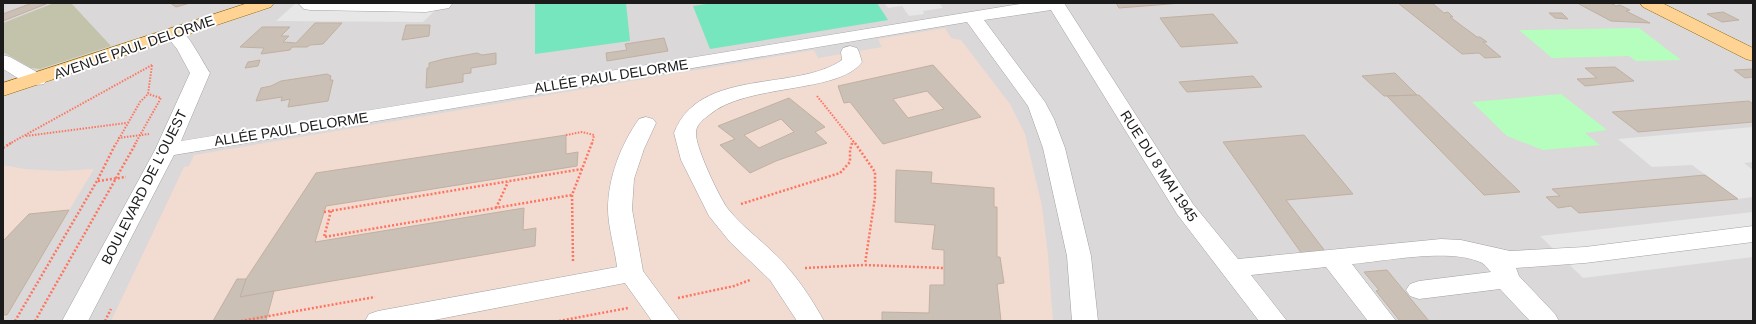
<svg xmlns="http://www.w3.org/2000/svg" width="1756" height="324" font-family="Arial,sans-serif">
<rect width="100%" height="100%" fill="#eeeae0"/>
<rect fill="#dad8d8" x="3" y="3" width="1750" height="318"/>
<g fill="#f2dbd1">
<polygon points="945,28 951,38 961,40 1010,104 1025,134 1042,206 1048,255 1053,321 111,321 184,167 189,166 194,155 814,50 818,58 882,47 878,39"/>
<polygon points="3,165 25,169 60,171 94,169 3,321"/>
</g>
<polygon fill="#c3c3ab" points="54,3 71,3 111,46 40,69 31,68 3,52 3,23"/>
<g fill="#b6febe">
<polygon points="1639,28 1681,60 1636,61 1629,56 1552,58 1519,30"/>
<polygon points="1561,94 1607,130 1585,133 1600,145 1543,150 1507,136 1472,102"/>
</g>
<g fill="#75e6bd">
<polygon points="535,3 626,3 630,41 535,54"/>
<polygon points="713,3 877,3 888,20 710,49 693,6"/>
</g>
<g fill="#e7e7e7">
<polygon points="296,3 443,3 423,22 276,21"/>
<polygon points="884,3 939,3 943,8 923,11 924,14 909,16 902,6 888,8"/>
<polygon points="1753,127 1753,162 1744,163 1753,170 1753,197 1738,199 1692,165 1652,167 1618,139"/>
<polygon points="1753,212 1753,257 1583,278 1540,236"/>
</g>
<g fill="#cac0b6" stroke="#c1b0a1" fill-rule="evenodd">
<polygon points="32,3 46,4 3,21 3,14"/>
<polygon points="170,3 190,3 176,7"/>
<polygon points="1116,3 1182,3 1119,8"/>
<polygon points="1398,3 1432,3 1444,13 1448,12 1453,17 1450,17 1477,37 1480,37 1487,42 1483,42 1501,57 1485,58 1479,53 1462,54"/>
<polygon points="1583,3 1611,3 1616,6 1620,5 1630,10 1626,11 1650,23 1611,21 1579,4"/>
<polygon points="1723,12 1739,20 1722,22 1707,14"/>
<polygon points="1549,13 1562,13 1568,19 1555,18"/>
<polygon points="1213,14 1238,43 1181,47 1160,18"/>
<polygon points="315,23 342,23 323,44 310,45 307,47 292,47 290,50 261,54 264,48 240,47 262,27 290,27 281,36 289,36 283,42 296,43"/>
<polygon points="406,25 430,25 429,36 402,40"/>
<polygon points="664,38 668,51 607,61 606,53 627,50 625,44"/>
<polygon points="477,53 482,55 496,53 496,64 471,68 471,73 463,74 463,82 426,88 427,68 429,68 429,63 444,59"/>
<polygon points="260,60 258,66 245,68 248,62"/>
<path d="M933,65l48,52 -98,27 -33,-42 -6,1 -6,-17zM927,91l17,18 -36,9 -15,-19z"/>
<polygon points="1615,67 1634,81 1585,86 1577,79 1597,78 1585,68"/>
<polygon points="1753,69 1753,77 1745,78 1734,70"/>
<polygon points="1395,73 1417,95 1384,96 1362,76"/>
<polygon points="327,74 331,76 330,80 333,80 328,101 288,107 290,99 281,101 282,97 256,101 261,88 271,86 281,81"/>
<polygon points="1253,76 1262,87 1187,92 1179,82"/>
<polygon points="1419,95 1520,192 1484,195 1387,96"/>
<path d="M789,98l36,29 -10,5 12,11 -51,18 -26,12 -30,-28 15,-6 -17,-13zM781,119l13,13 -35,16 -15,-13z"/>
<polygon points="1749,101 1753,104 1753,122 1638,132 1612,112"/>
<polygon points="566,135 566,154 578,152 577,166 326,206 315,242 524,208 523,230 536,228 535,246 240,297 246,279 316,173"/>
<polygon points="1304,135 1353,194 1286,200 1325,251 1302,254 1223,142"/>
<polygon points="896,170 932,172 931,183 994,188 994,207 997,207 997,257 1000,257 1004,283 997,284 1001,321 882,321 882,312 929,313 930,285 944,285 944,250 932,249 935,225 895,222"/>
<polygon points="1705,175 1738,199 1579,213 1571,206 1558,208 1546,197 1560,196 1552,189"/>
<polygon points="69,210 7,315 3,315 3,241 29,214"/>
<polygon points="1387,270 1429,321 1400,321 1376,291 1379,290 1364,272"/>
<polygon points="237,279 246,279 240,297 274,291 266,321 213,321"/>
</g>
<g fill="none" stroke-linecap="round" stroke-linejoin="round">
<defs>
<g id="minor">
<polygon points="298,3 451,3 452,4 449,8 426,12 310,10 304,9"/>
<path d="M1026,3h38l129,201 45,55 203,-20 20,1 49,11 75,-4 168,-21v16l-168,21 -69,5 3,8 36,38 4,7h-29l-30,-32 -81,10 -9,-3 -4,-6 4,-6 9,-3 72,-9c-3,-3 -7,-9 -11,-10 -31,-14 -94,-1 -128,2l44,57h-28l-42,-54 -75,8 36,46h-28l-82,-107 -126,-204 -67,10 61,82 9,17 11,29 26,108 7,65h-26l-5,-65 -24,-108 -15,-42 -61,-84 -793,133 -86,166h-26l93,-171 35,-77 -13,-24 -12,-15 3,-4c4,-1 8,-2 12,0 10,6 23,33 30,43l-29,68z"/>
<path d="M850,46l7,2 2,4 3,10c-23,32 -116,21 -153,53 -5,4 -14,10 -13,19 0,14 23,63 32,75 18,22 43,38 60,59 14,16 26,35 36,53h-27l-27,-41 -40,-38 -21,-26 -28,-56 -7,-27c25,-66 122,-41 168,-73l-1,-8 2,-4z"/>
<path d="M3,55l7,2 34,19 3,4 -3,4c-15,4 -28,-8 -41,-15z"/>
<path d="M646,117l7,2 3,4 -12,26 -10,30 -2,30 11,62 37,50h-28l-27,-38 -196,38h-64l4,-7 9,-3 239,-44c-2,-18 -9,-40 -9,-58 0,-31 13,-65 31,-90z"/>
</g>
<g id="major">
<polygon points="248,3 274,3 271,7 3,96 3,83"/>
<polygon points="1640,3 1662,3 1753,48 1753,61 1746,59 1643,7"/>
</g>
</defs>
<use href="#minor" stroke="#a2a2a2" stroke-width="1"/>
<use href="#major" stroke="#936600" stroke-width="1"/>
<g stroke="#ff7460" stroke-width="2" stroke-dasharray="1.5 1.5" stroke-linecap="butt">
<polyline points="817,96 853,141 852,144"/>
<polyline points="566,135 582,132 594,135 592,144"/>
<polyline points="26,136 126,123"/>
<polyline points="118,138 149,134"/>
<polyline points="853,141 855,144"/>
<polyline points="9,144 152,65"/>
<polyline points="116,144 140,102 148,94 152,65"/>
<polyline points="135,144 161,98 148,94"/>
</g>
<g stroke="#ff7460" stroke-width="2.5" stroke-dasharray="2 2" stroke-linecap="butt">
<polyline points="855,143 875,172 875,197 865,264"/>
<polyline points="3,148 11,143"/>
<polyline points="98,181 126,177"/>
<polyline points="741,204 840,173 850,162 850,150 852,143"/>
<polyline points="496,208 508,182"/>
<polyline points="331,211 324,237 572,195"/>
<polyline points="324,212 582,169"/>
<polyline points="573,261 572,195 592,143"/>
<polyline points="805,268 865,265 944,268"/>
<polyline points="678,298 734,286 750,280"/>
<polyline points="15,321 97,181 116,143"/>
<polyline points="35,321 136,143"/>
<polyline points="105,321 111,309"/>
<polyline points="241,321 375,297"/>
<polyline points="559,321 628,308"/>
</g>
<use href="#minor" fill="#fff" fill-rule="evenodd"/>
<use href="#major" fill="#ffd394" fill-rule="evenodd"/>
</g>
<g text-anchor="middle" stroke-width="4" stroke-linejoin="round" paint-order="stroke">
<g font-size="14" fill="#1b1b1b" stroke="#fff">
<text transform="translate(134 47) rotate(-19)" y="5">AVENUE PAUL DELORME</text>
<text transform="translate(611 76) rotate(-9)" y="5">ALLÉE PAUL DELORME</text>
<text transform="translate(291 129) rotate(-9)" y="5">ALLÉE PAUL DELORME</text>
<text transform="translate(1159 166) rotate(57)" y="5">RUE DU 8 MAI 1945</text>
<text transform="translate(144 187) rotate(-63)" y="5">BOULEVARD DE L'OUEST</text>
</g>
</g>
<rect width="1756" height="324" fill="none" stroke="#1b1b1b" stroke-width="8"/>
</svg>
